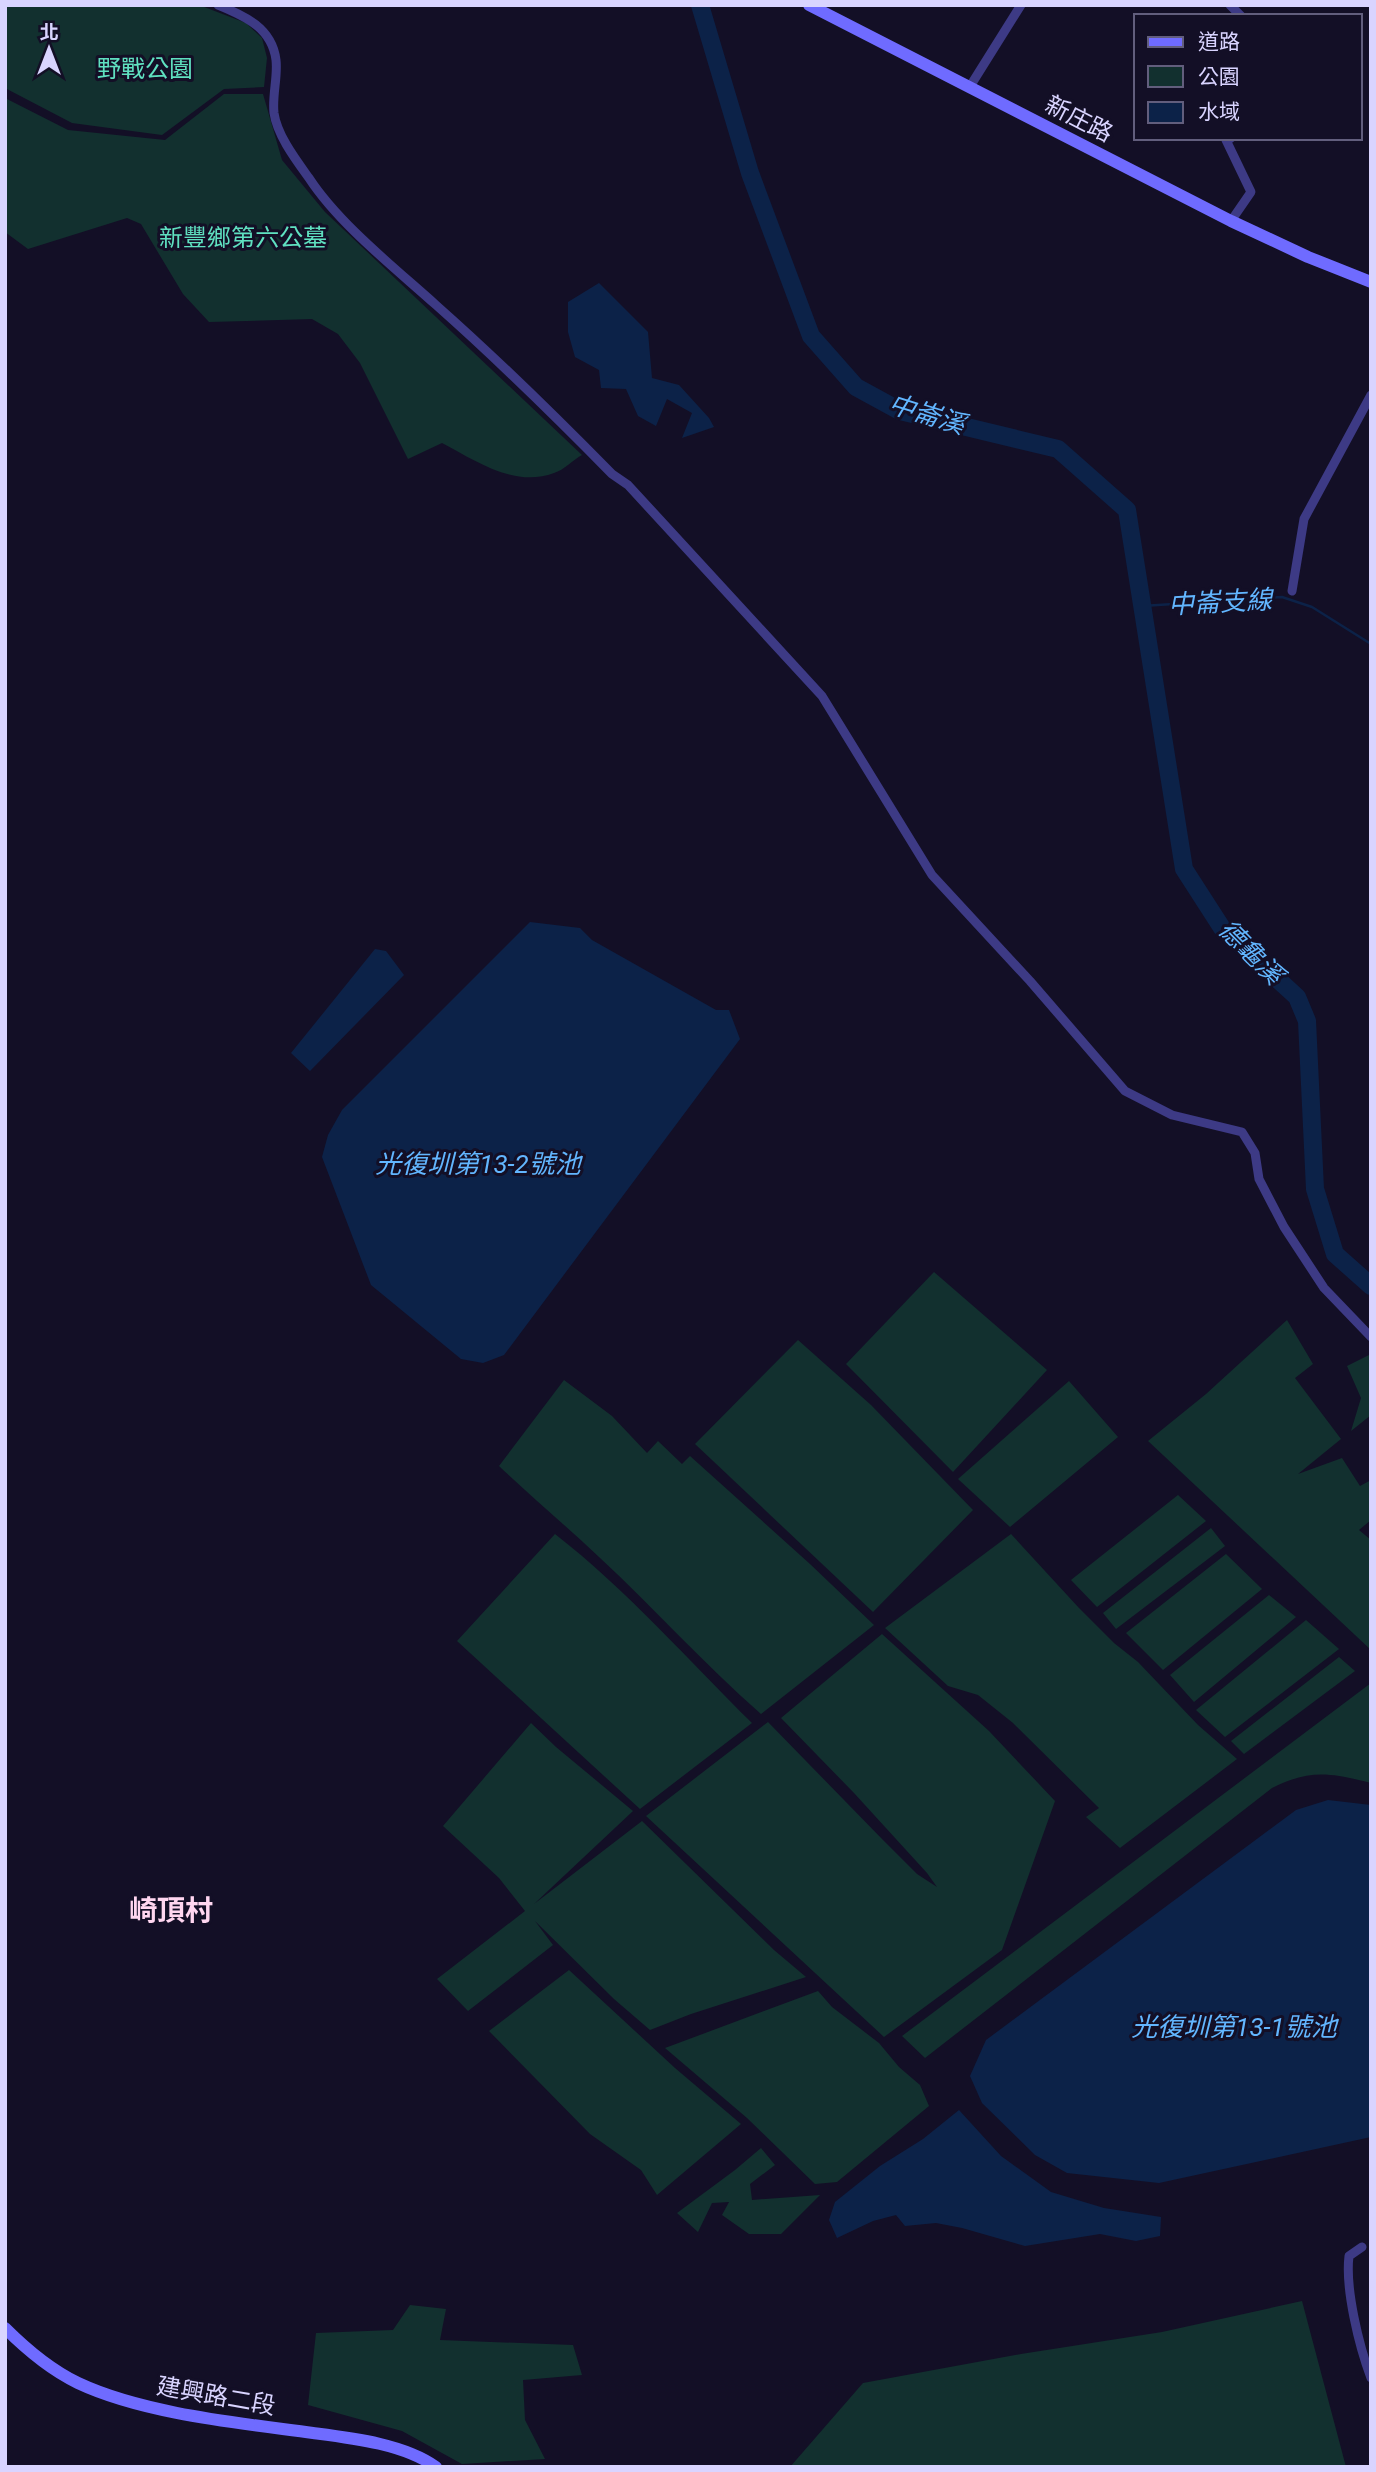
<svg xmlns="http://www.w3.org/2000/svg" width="1376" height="2472" font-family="Roboto,'Noto Sans TC',sans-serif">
<rect width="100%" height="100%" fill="#130f26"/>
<g fill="#12302f">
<polygon points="5,5 199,5 246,23 262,38 267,58 264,87 224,89 162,135 72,123 5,88"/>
<path d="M224,94h39l19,66 43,52 257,243c-9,5 -18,15 -28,18 -39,15 -78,-12 -112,-30l-34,16 -48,-96 -22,-29 -26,-15 -103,3 -26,-28 -42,-70 -14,-6 -99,31 -23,-17v-134l63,32 97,10z"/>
<polygon points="934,1272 1047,1370 953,1472 846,1364"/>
<polygon points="1287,1320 1313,1364 1295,1378 1341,1439 1298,1474 1342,1458 1360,1486 1371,1480 1371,1520 1359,1530 1371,1540 1371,1650 1148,1441 1206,1394"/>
<polygon points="798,1340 871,1405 973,1510 873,1612 695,1444"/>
<polygon points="1371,1354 1371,1415 1351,1431 1361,1398 1347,1366"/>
<path d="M564,1380l48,36 35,37 11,-12 24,23 8,-8 120,108 64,61 -113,89c-57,-50 -107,-106 -162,-157 -33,-31 -67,-60 -100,-91z"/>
<polygon points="1069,1381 1118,1437 1010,1527 958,1479"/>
<polygon points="1178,1495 1206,1521 1097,1607 1071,1580"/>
<polygon points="1211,1528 1225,1546 1116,1629 1103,1613"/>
<path d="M555,1534c72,56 132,125 197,189l-112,86 -183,-168z"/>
<polygon points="1011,1534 1079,1608 1114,1643 1138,1662 1198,1725 1237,1759 1120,1848 1086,1817 1099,1808 1013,1723 978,1695 948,1686 885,1628"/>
<polygon points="1226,1554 1262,1589 1163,1670 1126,1633"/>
<polygon points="1269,1595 1296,1617 1194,1702 1170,1675"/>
<polygon points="1306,1620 1339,1649 1225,1737 1196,1710"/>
<polygon points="882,1634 989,1731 1055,1801 1002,1950 884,2037 646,1816 768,1722 883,1840 917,1874 937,1887 927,1873 854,1793 781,1718"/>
<polygon points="1339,1657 1355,1671 1244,1754 1231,1741"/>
<path d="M1371,1683v100c-40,-10 -61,-14 -99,5l-347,270 -23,-22z"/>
<polygon points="531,1723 556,1747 633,1811 534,1904 642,1821 774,1950 806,1977 691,2014 650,2030 614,1999 535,1921 553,1945 468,2011 437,1979 525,1911 499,1878 443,1826"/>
<polygon points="569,1970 675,2068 741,2124 657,2195 641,2170 590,2134 489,2031"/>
<polygon points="818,1991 832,2007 879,2043 899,2067 920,2085 929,2106 837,2182 815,2184 747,2118 665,2048"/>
<polygon points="761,2148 775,2165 750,2184 752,2200 820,2195 781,2234 749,2234 722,2215 729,2202 712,2203 698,2232 677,2213 735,2170"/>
<polygon points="1302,2301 1346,2467 790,2467 863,2383 1021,2354 1162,2332"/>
<polygon points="410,2305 446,2309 440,2340 573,2345 582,2375 523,2380 525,2420 545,2459 462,2464 402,2431 308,2405 316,2333 393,2330"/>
</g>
<g fill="#0c2248">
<polygon points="599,283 648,332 652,378 679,385 709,418 714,427 682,438 692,413 667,399 656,426 638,416 626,389 601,388 599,370 575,357 568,332 568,302"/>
<polygon points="530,922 580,928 592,940 716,1010 729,1010 740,1039 504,1355 483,1363 461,1359 371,1285 322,1157 328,1135 342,1110"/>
<polygon points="375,949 386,951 404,975 310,1071 291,1053"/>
<polygon points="1328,1800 1371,1805 1371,2137 1159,2183 1067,2173 1035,2155 982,2103 970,2076 986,2040 1296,1810"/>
<polygon points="959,2110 1001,2156 1051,2192 1104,2208 1161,2217 1160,2236 1136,2241 1100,2234 1025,2246 962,2228 936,2223 905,2226 896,2215 873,2221 837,2238 829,2220 835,2202 880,2166 923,2139"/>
</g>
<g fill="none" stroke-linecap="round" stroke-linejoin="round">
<polyline stroke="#0c2248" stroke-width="2.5" points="1142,606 1282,597 1312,607 1371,644"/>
<polyline stroke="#0c2248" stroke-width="18" points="700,5 750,173 811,336 856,387 900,411 1058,449 1127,510 1184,869 1222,928 1297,997 1307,1021 1315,1189 1335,1254 1371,1286"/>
<g stroke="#3d3a85" stroke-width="9">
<path d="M218,5c27,11 54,23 58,55 2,17 -4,35 -2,53 3,22 22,47 35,65 30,46 86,90 127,127 61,54 119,111 176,169l16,11 194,211 110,179 98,106 95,110 47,24 70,17 13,21 4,26 25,48 40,61 47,49"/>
<polyline points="1230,5 1241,16"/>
<polyline points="969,88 1021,5"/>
<polyline points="1231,138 1226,140 1251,192 1231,221"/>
<polyline points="1292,591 1304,519 1371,395"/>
<path d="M1362,2247l-13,9c-4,33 10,90 22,122"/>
</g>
<g stroke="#6f6bff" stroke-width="12">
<polyline points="809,5 1231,221 1308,257 1371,282"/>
<path d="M5,2328c21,21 46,42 73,55 66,31 162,40 235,50 39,5 91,11 123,34"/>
</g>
</g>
<g text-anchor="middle" stroke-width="6" stroke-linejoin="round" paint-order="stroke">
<g font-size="24" fill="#5fe0c0" stroke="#130f26">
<text x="145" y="77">野戰公園</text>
<text x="243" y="246">新豐鄉第六公墓</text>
</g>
<g font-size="24" fill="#d9d4ff" stroke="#130f26">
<text transform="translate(1079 119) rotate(27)" y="8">新庄路</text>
<text transform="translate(216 2396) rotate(10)" y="8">建興路二段</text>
</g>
<g font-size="26" font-style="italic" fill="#62b6ff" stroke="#130f26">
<text transform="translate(927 414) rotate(17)" y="9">中崙溪</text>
<text transform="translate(1220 602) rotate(-3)" y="9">中崙支線</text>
<text transform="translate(1251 952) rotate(45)" y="9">德龜溪</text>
<text x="478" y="1173">光復圳第13-2號池</text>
<text x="1234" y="2036">光復圳第13-1號池</text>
</g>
<g font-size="28" font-weight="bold" fill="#ffd6f0" stroke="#130f26">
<text x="171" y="1920">崎頂村</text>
</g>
</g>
<rect width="1376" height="2472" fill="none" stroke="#d9d4ff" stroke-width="14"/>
<rect x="1134" y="14" width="228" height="126" fill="#130f26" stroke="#625e7d" stroke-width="2"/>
<rect x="1148" y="37" width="35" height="10" fill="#6f6bff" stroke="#625e7d" stroke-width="2"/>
<text x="1198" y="49" font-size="21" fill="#d9d4ff">道路</text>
<rect x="1148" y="66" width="35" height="21" fill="#12302f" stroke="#625e7d" stroke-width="2"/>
<text x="1198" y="84" font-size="21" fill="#d9d4ff">公園</text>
<rect x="1148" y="102" width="35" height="21" fill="#0c2248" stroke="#625e7d" stroke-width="2"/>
<text x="1198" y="119" font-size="21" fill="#d9d4ff">水域</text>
<g transform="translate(49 49)" stroke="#130f26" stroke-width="5" paint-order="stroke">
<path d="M0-5L12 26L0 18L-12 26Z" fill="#d9d4ff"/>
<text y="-10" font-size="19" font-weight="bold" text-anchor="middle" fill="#d9d4ff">北</text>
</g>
</svg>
